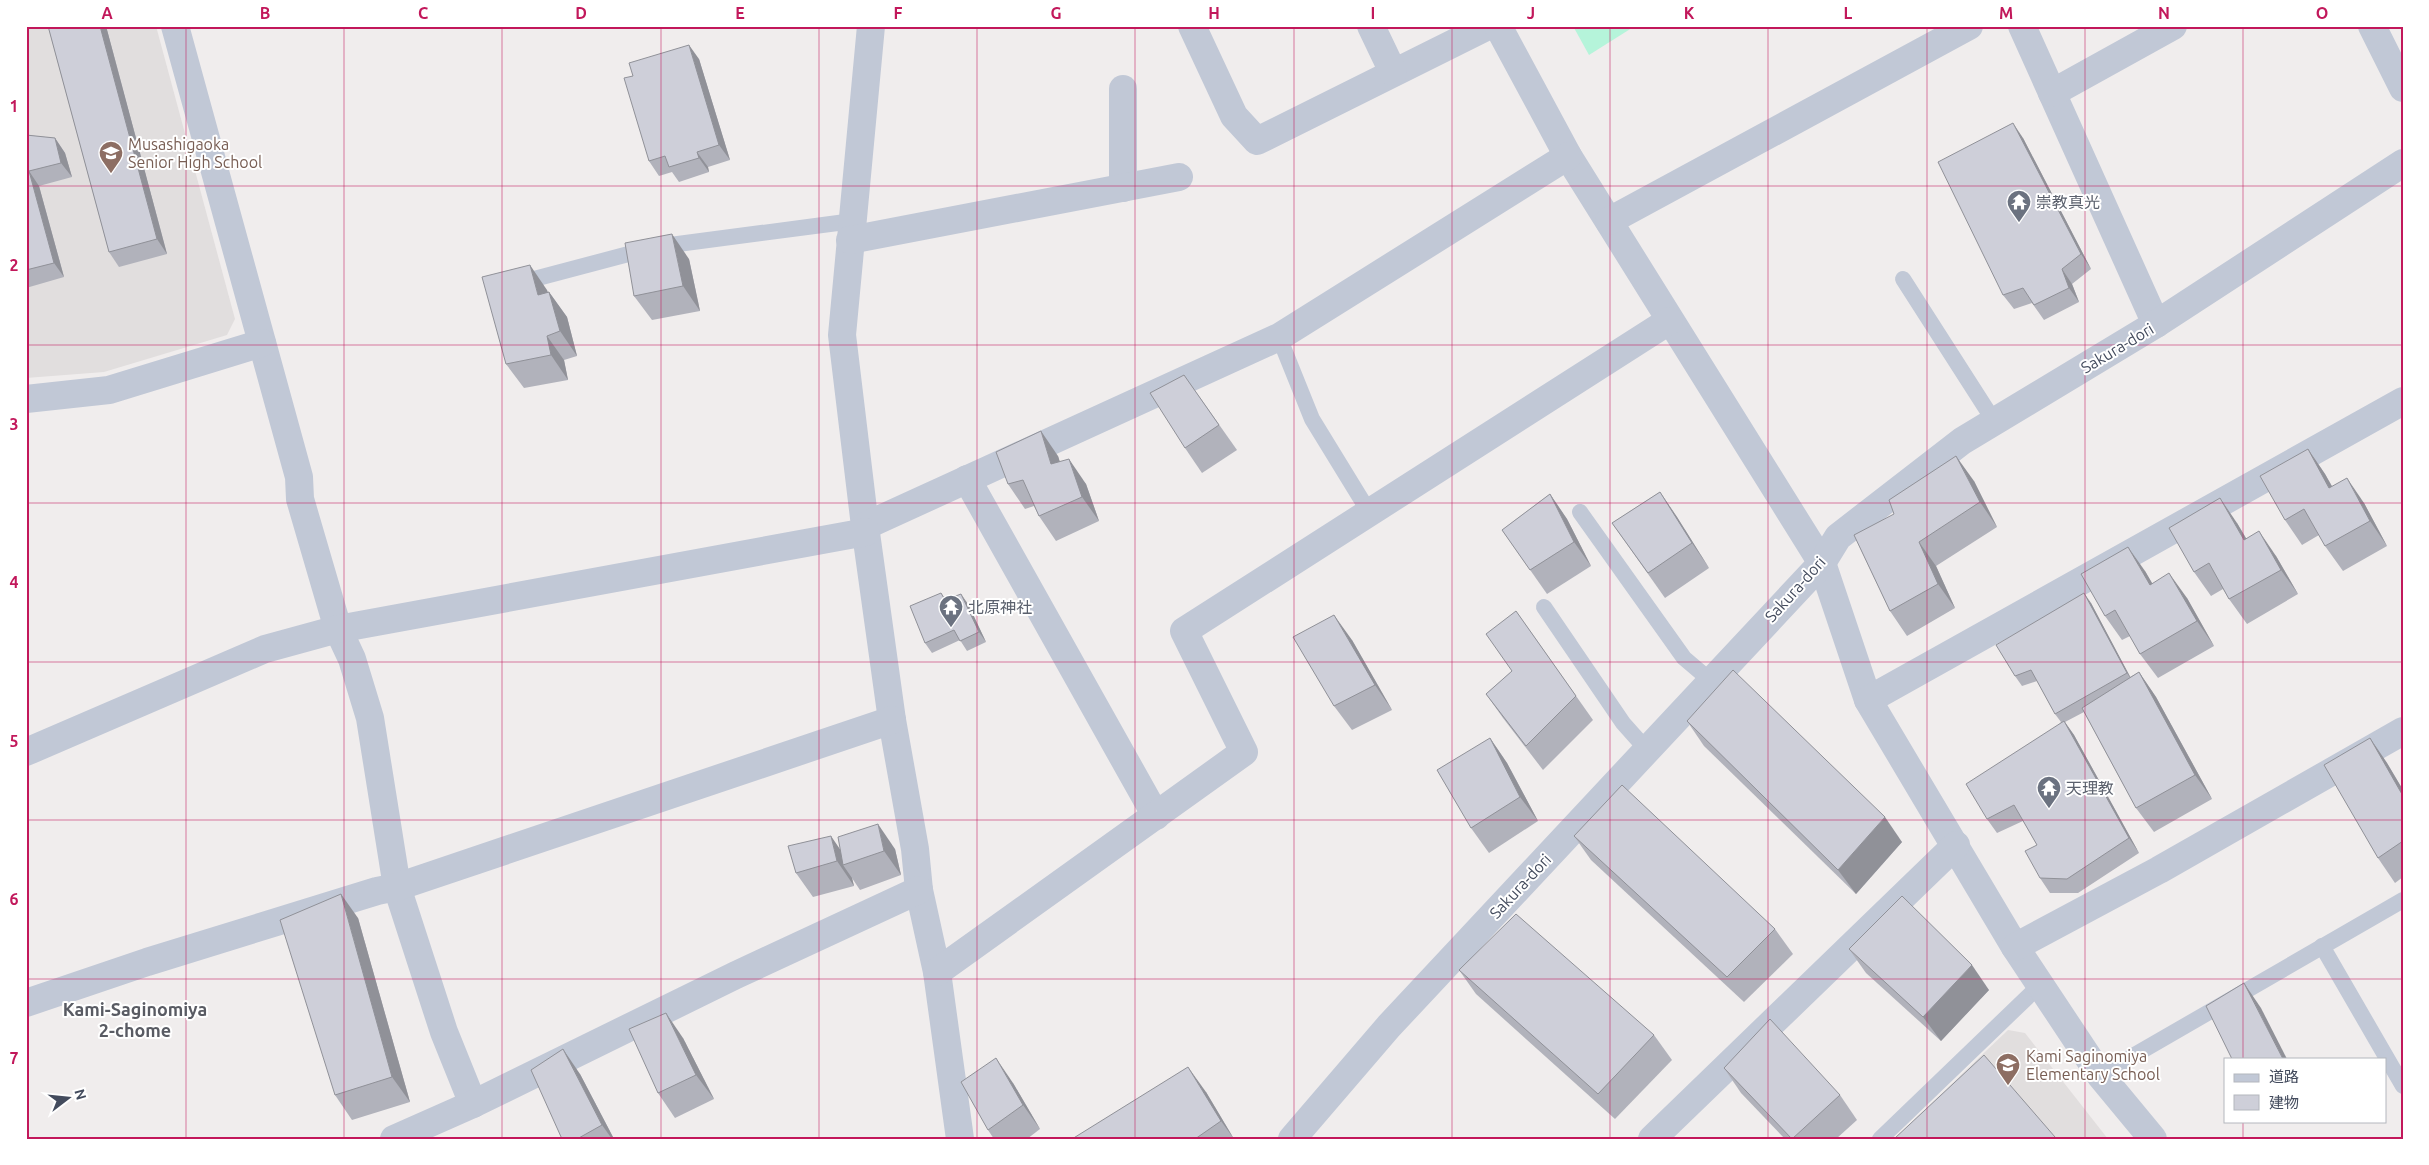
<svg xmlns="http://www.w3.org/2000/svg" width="2429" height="1165" font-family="Ubuntu,'Noto Sans JP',sans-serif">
<rect width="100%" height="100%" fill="#f0eded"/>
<g fill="#e1dede">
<polygon points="26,26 156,26 235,319 227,335 104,372 26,378"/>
<polygon points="2008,1030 2025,1033 2108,1139 1894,1139"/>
</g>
<polygon fill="#b5f4da" points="1573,26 1635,26 1589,55"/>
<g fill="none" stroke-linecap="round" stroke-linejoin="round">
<g stroke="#c1c8d6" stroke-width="16">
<polyline points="1903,279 1994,421"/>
<polyline points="519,283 655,247 853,221"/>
<polyline points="1279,337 1312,419 1369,512"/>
<polyline points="1580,512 1684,658 1711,681"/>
<polyline points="1544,607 1623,723 1647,750"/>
<polyline points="2322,946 2403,1086"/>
<polyline points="2100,1075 2403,900"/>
<polyline points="1880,1139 2040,985"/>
</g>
<g stroke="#c1c8d6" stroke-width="28">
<polyline points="175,26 299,477 300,499 338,629 352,659 370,718 397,887 444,1032 473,1104"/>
<polyline points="871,26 842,335 865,526 892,720 915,849 919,890 937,972 960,1139"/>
<polyline points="1192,26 1234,116 1257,141 1488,26"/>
<polyline points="1371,26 1393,72"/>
<polyline points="1498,26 1568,156 1822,563 1868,700 2015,947 2100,1075 2153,1139"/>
<polyline points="2022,26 2156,324"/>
<polyline points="2372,26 2403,88"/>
<polyline points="1123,89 1123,188"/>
<polyline points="2052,93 2173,26"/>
<polyline points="1609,221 1969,26"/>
<polyline points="850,240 1179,177"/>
<polyline points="26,399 109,390 262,343"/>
<polyline points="967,479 1156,816"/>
<polyline points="865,526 1279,337 1568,156"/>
<polyline points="1868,700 2403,401"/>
<polyline points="26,752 265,649 338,629 866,532"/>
<polyline points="2015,947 2159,870 2403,731"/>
<polyline points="937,972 1244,752 1184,631 1669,321"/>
<polyline points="26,1003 147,962 377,891 397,887 892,720"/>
<polyline points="394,1139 473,1104 736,975 919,890"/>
<polyline points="1292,1139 1389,1026 1822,563 1838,537 1962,441 2156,324 2403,163"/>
<polyline points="1652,1139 1956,845"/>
</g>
</g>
<g fill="#b1b2bb">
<polygon points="48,26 106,26 167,254 119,267 109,252"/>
<polygon points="699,59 730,160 708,167 709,172 679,182 672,172 659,176 649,161"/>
<polygon points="26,135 55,138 65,153 72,177 39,186 64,277 26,288"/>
<polygon points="2023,138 2091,269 2072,284 2079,302 2044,320 2032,303 2014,309 2003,295"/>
<polygon points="689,259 700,311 652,320 634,296"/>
<polygon points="547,290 548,293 549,292 567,317 577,356 564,360 568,380 524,388 506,364"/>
<polygon points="1184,375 1237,450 1202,473 1185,448"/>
<polygon points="2308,449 2325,474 2332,486 2364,503 2387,546 2343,571 2325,546 2319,535 2302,545 2285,520"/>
<polygon points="1058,456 1060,462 1086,484 1099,521 1056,541 1039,516 1034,506 1025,509 1008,484"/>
<polygon points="1974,481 1997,527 1936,566 1955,608 1907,636 1890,611 1854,535"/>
<polygon points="1660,492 1677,517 1709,568 1665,598 1612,523"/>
<polygon points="1550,494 1567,519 1591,566 1547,594 1502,530"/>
<polygon points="2237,523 2246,538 2276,556 2298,594 2247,624 2229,599 2223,589 2211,596 2194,572"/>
<polygon points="2145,571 2152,583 2187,598 2214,646 2158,678 2140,654 2130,636 2122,640 2105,616"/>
<polygon points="941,593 946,600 968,604 986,642 967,651 960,640 932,653 925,643"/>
<polygon points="2091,603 2130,677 2139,672 2156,697 2212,799 2154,832 2136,808 2084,712 2065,722 2074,735 2139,853 2078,893 2050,893 2040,878 2037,845 2023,821 1997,833 1987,819 2061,722 2055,714 2037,681 2022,686 2015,676"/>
<polygon points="1516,611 1593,720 1543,770 1503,718 1486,694 1512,671"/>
<polygon points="1352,640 1392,710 1352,730 1334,706"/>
<polygon points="1687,721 1902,842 1856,894 1704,746"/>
<polygon points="1490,738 1507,763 1538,821 1489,853 1471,828"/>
<polygon points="2370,738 2387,763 2403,790 2403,877 2395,883 2378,858"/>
<polygon points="1574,836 1775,929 1793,954 1744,1002 1591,860"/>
<polygon points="840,849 895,849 901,875 860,890 852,878 854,886 813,897 796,873"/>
<polygon points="358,918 410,1102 352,1120 335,1095"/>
<polygon points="1849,949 1989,990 1941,1041 1866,973"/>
<polygon points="1459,970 1654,1035 1672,1060 1615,1119 1476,994"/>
<polygon points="683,1038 714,1099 675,1118 658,1093"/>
<polygon points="1724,1068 1840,1095 1857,1120 1836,1139 1785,1139 1741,1093"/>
<polygon points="580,1074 614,1139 562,1139"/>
<polygon points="1013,1083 1040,1129 1027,1139 994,1139 988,1130"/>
<polygon points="1206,1092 1234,1139 1072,1139"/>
</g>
<g fill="#909198">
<polygon points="100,26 106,26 167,254 157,239"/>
<polygon points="689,45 699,59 730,160 719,145"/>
<polygon points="2013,123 2023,138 2091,269 2081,254"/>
<polygon points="55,138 65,153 72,177 61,163"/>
<polygon points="697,152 708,167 709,172 699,158"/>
<polygon points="29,171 39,186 64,277 54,263"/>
<polygon points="672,234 689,259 700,311 683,286"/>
<polygon points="530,265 547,290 555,320 538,295"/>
<polygon points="2062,269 2072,284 2079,302 2069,288"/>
<polygon points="549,292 567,317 577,356 560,331"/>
<polygon points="547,336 564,360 568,380 551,355"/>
<polygon points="1041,431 1058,456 1068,489 1051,464"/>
<polygon points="2308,449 2325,474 2346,512 2329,488"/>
<polygon points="1956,456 1974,481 1997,527 1980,502"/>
<polygon points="1069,459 1086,484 1099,521 1082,497"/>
<polygon points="2347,478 2364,503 2387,546 2370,521"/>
<polygon points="1660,492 1677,517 1709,568 1692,543"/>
<polygon points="1550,494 1567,519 1591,566 1574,542"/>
<polygon points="2220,498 2237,523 2261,564 2244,540"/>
<polygon points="2259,531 2276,556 2298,594 2281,570"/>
<polygon points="1919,542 1936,566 1955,608 1938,584"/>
<polygon points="2128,547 2145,571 2167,609 2150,585"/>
<polygon points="2169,573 2187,598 2214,646 2197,621"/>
<polygon points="2084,593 2091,603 2134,684 2127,673"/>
<polygon points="961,594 968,604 986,642 979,632"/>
<polygon points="1334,615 1352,640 1392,710 1375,685"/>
<polygon points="2139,672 2156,697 2212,799 2195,775"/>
<polygon points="2064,721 2074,735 2139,853 2129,838"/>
<polygon points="1490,738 1507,763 1538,821 1520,797"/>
<polygon points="2370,738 2387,763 2403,790 2403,796"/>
<polygon points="1885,817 1902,842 1856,894 1838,870"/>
<polygon points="878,824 895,849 901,875 884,851"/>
<polygon points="831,836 848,861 843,865 852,878 854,886 837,861"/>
<polygon points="341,894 358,918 410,1102 392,1077"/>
<polygon points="1972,965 1989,990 1941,1041 1923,1017"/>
<polygon points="2244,983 2261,1008 2287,1059 2283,1059"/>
<polygon points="666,1013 683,1038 714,1099 696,1075"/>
<polygon points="563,1049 580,1074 614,1139 612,1139 602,1125"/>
<polygon points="996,1058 1013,1083 1040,1129 1023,1105"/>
<polygon points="1188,1067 1206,1092 1234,1139 1221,1121"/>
</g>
<g fill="#cecfd9" stroke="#909198">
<polygon points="48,26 100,26 157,239 109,252"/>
<polygon points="689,45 719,145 697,152 699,158 669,167 665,156 649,161 624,78 633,76 629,63"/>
<polygon points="2013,123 2081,254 2062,269 2069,288 2034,305 2023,288 2003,295 1938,162"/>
<polygon points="26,135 55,138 61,163 29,171 54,263 26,270"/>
<polygon points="672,234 683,286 634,296 625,243"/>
<polygon points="530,265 538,295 549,292 560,331 547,336 551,355 506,364 482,277"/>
<polygon points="1184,375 1219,425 1185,448 1150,393"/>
<polygon points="1041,431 1051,464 1069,459 1082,497 1039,516 1023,480 1008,484 996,452"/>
<polygon points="2308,449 2329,488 2347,478 2370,521 2325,546 2304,509 2285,520 2260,476"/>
<polygon points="1956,456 1980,502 1919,542 1938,584 1890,611 1854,535 1894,514 1889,500"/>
<polygon points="1660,492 1692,543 1648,573 1612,523"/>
<polygon points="1550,494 1574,542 1530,570 1502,530"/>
<polygon points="2220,498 2244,540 2259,531 2281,570 2229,599 2209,563 2194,572 2169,528"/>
<polygon points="2128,547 2150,585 2169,573 2197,621 2140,654 2115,610 2105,616 2081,574"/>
<polygon points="941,593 945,600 961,594 979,632 960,641 954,630 925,643 910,606"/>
<polygon points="2084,593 2127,673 2055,714 2031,670 2015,676 1996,645"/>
<polygon points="1516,611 1576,696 1526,746 1486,694 1512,671 1486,634"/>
<polygon points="1334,615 1375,685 1334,706 1293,637"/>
<polygon points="1733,670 1885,817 1838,870 1687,721"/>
<polygon points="2139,672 2195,775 2136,808 2082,708"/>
<polygon points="2064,721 2129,838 2067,879 2040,878 2025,851 2037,845 2014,805 1987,819 1966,784"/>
<polygon points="1490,738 1520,797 1471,828 1437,770"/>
<polygon points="2370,738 2403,796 2403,841 2378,858 2324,765"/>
<polygon points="1622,785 1775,929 1727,977 1574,836"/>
<polygon points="878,824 884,851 843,865 838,837"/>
<polygon points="831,836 837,861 796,873 788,846"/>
<polygon points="341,894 392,1077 335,1095 280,920"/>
<polygon points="1902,896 1972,965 1923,1017 1849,949"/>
<polygon points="1516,914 1654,1035 1598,1094 1459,970"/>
<polygon points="2244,983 2283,1059 2232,1059 2206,1006"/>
<polygon points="666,1013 696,1075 658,1093 629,1029"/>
<polygon points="1770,1019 1840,1095 1792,1139 1724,1068"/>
<polygon points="563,1049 602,1125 577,1139 562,1139 531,1070"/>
<polygon points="1984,1055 2055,1137 2052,1139 1894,1139"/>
<polygon points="996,1058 1023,1105 988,1130 961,1082"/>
<polygon points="1188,1067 1221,1121 1195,1139 1072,1139"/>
</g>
<path fill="none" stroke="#c2185b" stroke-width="1" stroke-opacity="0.55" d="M186,26v1113M344,26v1113M502,26v1113M661,26v1113M819,26v1113M977,26v1113M1135,26v1113M1294,26v1113M1452,26v1113M1610,26v1113M1768,26v1113M1927,26v1113M2085,26v1113M2243,26v1033M26,186h2377M26,345h2377M26,503h2377M26,662h2377M26,820h2377M26,979h2377M2243,1121v18"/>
<defs>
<symbol id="school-pin" viewBox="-11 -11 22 30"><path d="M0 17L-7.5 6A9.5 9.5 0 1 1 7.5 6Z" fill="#8d6e63" stroke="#fff"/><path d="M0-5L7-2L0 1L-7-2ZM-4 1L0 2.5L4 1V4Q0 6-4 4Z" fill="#fff"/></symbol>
<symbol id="temple-pin" viewBox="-11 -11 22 30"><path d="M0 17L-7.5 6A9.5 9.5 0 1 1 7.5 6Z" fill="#6b7280" stroke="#fff"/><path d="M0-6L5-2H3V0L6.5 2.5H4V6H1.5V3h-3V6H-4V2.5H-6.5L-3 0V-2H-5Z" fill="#fff"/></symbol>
</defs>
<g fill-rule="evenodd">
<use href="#school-pin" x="97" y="139" width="28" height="38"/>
<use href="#temple-pin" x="2005" y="188" width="28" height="38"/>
<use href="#temple-pin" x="937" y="593" width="28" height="38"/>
<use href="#temple-pin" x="2035" y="774" width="28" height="38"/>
<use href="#school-pin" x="1994" y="1051" width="28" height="38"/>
</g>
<g text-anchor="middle" stroke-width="4" stroke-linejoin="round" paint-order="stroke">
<g font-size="16" fill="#785e54" stroke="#fff" text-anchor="start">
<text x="128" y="150">Musashigaoka<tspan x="128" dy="18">Senior High School</tspan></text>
<text x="2026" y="1062">Kami Saginomiya<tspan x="2026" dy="18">Elementary School</tspan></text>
</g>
<g font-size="16" fill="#5b616d" stroke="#fff" text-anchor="start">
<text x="2036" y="208">崇教真光</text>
<text x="968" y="613">北原神社</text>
<text x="2066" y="794">天理教</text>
</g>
<g font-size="16" fill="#434b5d" stroke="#fff">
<text transform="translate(2117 348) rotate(-31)" y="6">Sakura-dori</text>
<text transform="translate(1795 589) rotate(-48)" y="6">Sakura-dori</text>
<text transform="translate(1520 886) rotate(-47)" y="6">Sakura-dori</text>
</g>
<g font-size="18" font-weight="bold" fill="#595b63" stroke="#fff">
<text x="135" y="1016">Kami-Saginomiya<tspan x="135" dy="21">2-chome</tspan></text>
</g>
</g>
<rect width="2429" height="1165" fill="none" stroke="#ffffff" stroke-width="55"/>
<rect x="2224" y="1058" width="162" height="65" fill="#ffffff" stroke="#b4b7be"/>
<rect x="2234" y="1074" width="25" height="8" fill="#c1c8d6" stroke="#b4b7be"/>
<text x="2269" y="1082" font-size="15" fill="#434b5d">道路</text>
<rect x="2234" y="1095" width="25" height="15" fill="#cecfd9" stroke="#b4b7be"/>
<text x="2269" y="1108" font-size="15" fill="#434b5d">建物</text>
<g transform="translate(68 1098) rotate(74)" stroke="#ffffff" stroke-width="4" paint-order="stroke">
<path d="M0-4L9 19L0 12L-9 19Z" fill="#434b5d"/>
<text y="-8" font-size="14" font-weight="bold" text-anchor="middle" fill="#434b5d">N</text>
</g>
<rect x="28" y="28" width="2374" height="1110" fill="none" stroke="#c2185b" stroke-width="2"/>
<g font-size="16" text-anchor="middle" font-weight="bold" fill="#c2185b">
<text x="107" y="19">A</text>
<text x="265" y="19">B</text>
<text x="423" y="19">C</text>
<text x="581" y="19">D</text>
<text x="740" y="19">E</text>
<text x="898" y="19">F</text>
<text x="1056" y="19">G</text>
<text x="1214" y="19">H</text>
<text x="1373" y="19">I</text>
<text x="1531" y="19">J</text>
<text x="1689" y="19">K</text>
<text x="1848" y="19">L</text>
<text x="2006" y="19">M</text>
<text x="2164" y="19">N</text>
<text x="2322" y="19">O</text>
<text x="14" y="112">1</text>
<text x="14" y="271">2</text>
<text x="14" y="430">3</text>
<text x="14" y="588">4</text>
<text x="14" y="747">5</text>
<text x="14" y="905">6</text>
<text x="14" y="1064">7</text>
</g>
</svg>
